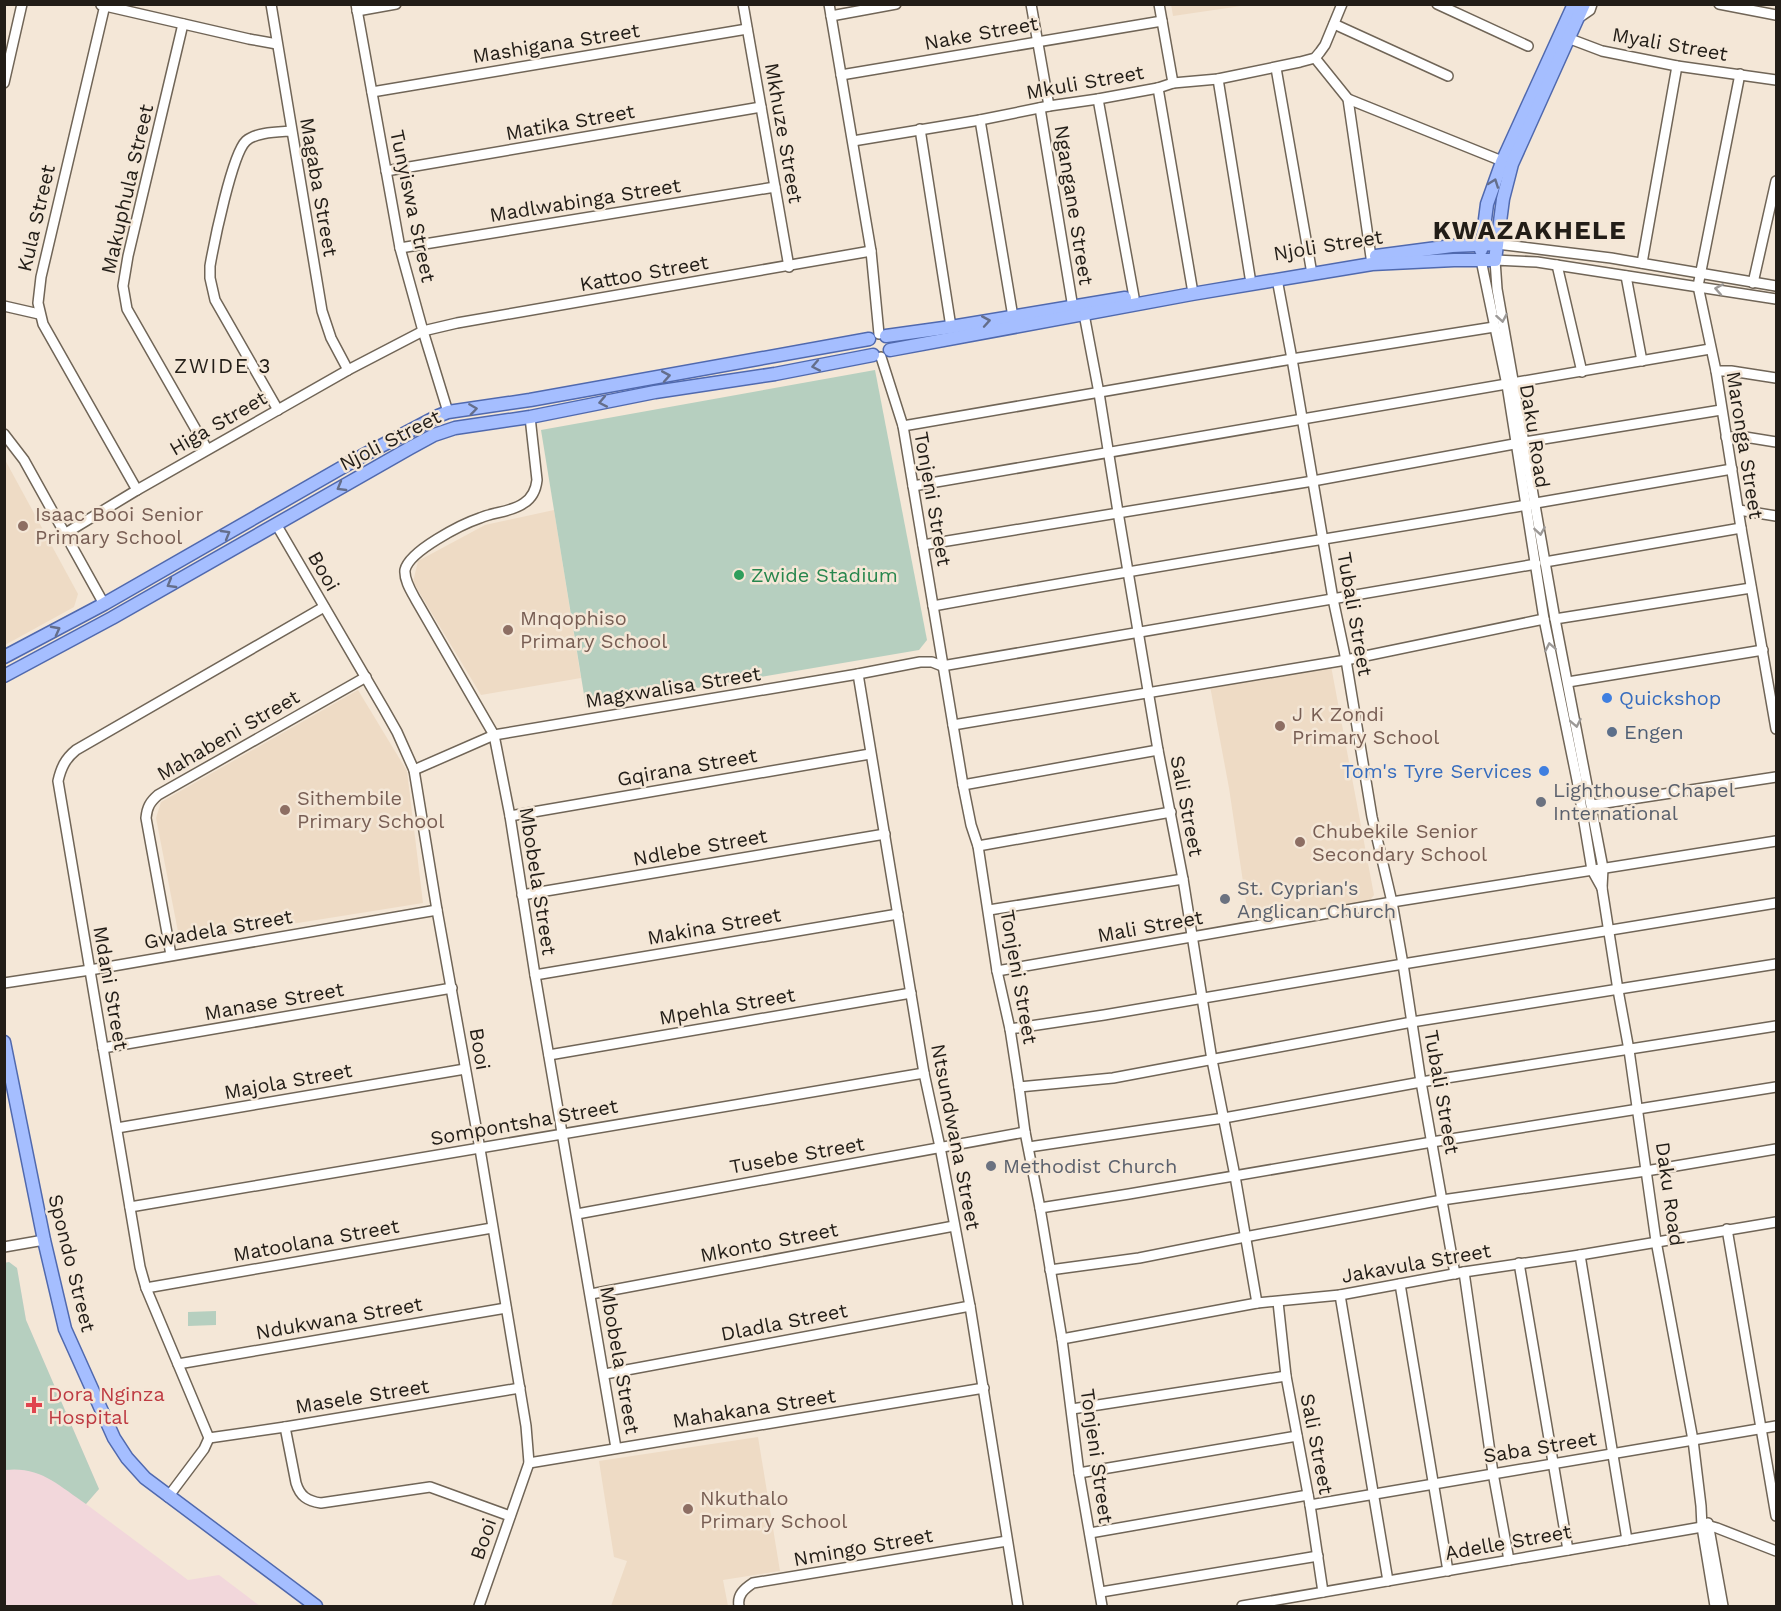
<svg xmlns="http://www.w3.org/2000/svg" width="1781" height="1611" font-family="'Work Sans',sans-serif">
<rect width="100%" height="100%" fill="#f4e7d7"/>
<g fill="#eedbc5">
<polygon points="1171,4 1248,4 1248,5 1173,16"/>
<polygon points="4,458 78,594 74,607 5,645"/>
<polygon points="554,510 581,678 481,695 413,582 418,561 485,525"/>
<polygon points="1331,666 1374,895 1367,904 1249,922 1229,788 1210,686"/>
<polygon points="358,690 407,771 423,903 180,942 156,818 161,802"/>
<polygon points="758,1437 780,1571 723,1580 728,1606 611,1606 627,1561 614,1557 599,1461"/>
</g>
<polygon fill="#f2d7db" points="9,1262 17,1268 26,1320 99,1489 86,1504 188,1580 219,1575 260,1606 5,1606 4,1263"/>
<g fill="#b6cfbf">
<polygon points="875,370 927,640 919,650 586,707 541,430"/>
<path d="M9,1262l8,6 9,52 73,169 -13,15c-28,-19 -46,-38 -81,-34l-1,-207z"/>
<polygon points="216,1311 216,1325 188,1326 188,1312"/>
</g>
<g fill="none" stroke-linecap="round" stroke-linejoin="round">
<defs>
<g id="minor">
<polyline points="271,4 322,311 331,338 348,370"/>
<polyline points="356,4 400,248 423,331 448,412"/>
<polyline points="743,4 789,267"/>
<polyline points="829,4 871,251 879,334"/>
<polyline points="1031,4 1049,106"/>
<polyline points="1159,4 1173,83"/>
<polyline points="1437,4 1528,46"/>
<polyline points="1719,4 1776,15"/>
<polyline points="101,5 249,39 277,44"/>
<polyline points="105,5 41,277 38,303 43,324 137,490"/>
<polyline points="357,11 396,4"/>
<polyline points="831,16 896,4"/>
<polyline points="1577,19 1590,10 1592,4"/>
<polyline points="183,24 128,256 123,286 127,309 207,449"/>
<polyline points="1334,24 1448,76"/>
<polyline points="1565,37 1602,51 1677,66 1776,80"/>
<polyline points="1315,58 1348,99 1372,264"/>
<polyline points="1276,68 1311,268"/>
<polyline points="1740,74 1698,286 1716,371 1741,528 1776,729"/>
<polyline points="841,75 1162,21"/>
<polyline points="1218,79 1250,277"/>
<polyline points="4,83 22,4"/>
<polyline points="1158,88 1192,287"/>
<polyline points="372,92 747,29"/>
<polyline points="1098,99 1134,297"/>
<polyline points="1348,99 1507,163"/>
<polyline points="1040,108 1073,308"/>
<polyline points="980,120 1013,317"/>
<polyline points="920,129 951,327"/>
<polyline points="853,141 980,120 1049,106 1098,99 1158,88 1173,83 1218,79 1300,62 1315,58 1320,52 1325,45 1342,4"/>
<polyline points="386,171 761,107"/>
<polyline points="1497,244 1611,258 1776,286"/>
<polyline points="400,248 775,187"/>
<polyline points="1481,260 1507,385 1544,619 1577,780 1592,870 1602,888"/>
<polyline points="1642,263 1677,66"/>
<polyline points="1557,265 1582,372"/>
<polyline points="1626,276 1642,361"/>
<polyline points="1277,279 1292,359 1333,599 1346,660 1372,817 1392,902 1403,964 1421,1082 1455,1274"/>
<polyline points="1753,283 1776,181"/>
<polyline points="4,306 39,314"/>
<polyline points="1084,314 1099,393 1118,512 1158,750 1183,879 1212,1060 1235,1176 1257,1303"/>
<polyline points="881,357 903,426 963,785 971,825 978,846 997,971 1010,1029 1019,1087 1025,1132 1040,1208 1062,1339 1079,1473 1102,1606"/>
<polyline points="1716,371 1731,371 1776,378"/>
<path d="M278,410l-63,-110 -5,-22v-12c4,-23 22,-112 36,-125 10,-9 32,-9 45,-10"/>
<path d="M530,417l7,63c-1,9 -5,18 -13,23 -12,9 -30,9 -44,15 -18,6 -71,33 -75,52 -1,10 6,21 11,30l78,135 16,81 25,159 81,473"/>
<polyline points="903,426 1292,359 1494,327"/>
<polyline points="4,434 24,460 104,604"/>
<polyline points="1726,437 1745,437 1776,442"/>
<polyline points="913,486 1710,349"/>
<polyline points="1536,503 1732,469"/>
<polyline points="1739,510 1776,516"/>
<polyline points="276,524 384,709 397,732 414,770 437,910 480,1149 526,1426 529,1463 479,1606"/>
<polyline points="66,533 137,490 348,370 423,331 457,323 871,251"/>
<polyline points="923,545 1313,481 1525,442 1721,410"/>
<polyline points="1545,562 1741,528"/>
<path d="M933,606c197,-36 396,-67 594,-101"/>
<polyline points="1555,619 1751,588"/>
<polyline points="858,674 924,1073 940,1147 970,1306 1018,1606"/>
<polyline points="1568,682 1763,650"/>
<polyline points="953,725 1346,660 1544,619"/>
<polyline points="414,770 494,735 858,674 920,662 932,662 942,666 1536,564"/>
<polyline points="963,785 1158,750"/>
<polyline points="1592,805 1776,777"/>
<polyline points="510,816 870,754"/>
<polyline points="978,846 1171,812"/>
<polyline points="522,895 885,834"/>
<polyline points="989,910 1183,879"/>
<path d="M171,955l-25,-137c1,-11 4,-16 12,-23l208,-118"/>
<polyline points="997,971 1392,902 1776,841"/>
<polyline points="535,975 898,914"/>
<polyline points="4,983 90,970 437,910"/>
<polyline points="1010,1029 1104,1015 1403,964 1776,903"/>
<polyline points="103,1048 452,988"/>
<polyline points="549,1055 911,993"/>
<polyline points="1019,1087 1113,1078 1412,1022 1776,964"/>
<polyline points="117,1128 465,1069"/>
<polyline points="1029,1147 1224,1118 1421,1082 1776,1026"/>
<polyline points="130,1207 924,1073"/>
<polyline points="1040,1208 1129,1194 1432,1142 1776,1087"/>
<polyline points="577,1214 1025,1132"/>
<polyline points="1727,1229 1776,1516"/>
<polyline points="4,1247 44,1240"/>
<polyline points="1580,1255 1627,1540"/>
<polyline points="1519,1263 1568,1550"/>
<polyline points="1050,1270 1139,1258 1245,1237 1442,1200 1646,1171 1776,1149"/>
<polyline points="1464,1272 1493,1473 1509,1560"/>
<polyline points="1400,1284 1448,1571"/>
<polyline points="146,1288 492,1228"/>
<polyline points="591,1294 954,1226"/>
<polyline points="1340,1295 1388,1581"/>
<polyline points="1278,1302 1286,1376 1310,1505 1323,1592"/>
<polyline points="1062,1339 1257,1303 1340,1295 1464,1272 1580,1255 1776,1222"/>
<polyline points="178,1364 506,1308"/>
<polyline points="605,1374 970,1306"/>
<polyline points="1072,1409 1286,1376"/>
<path d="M285,1427l11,56c4,13 11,18 25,20l109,-16 80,29"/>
<polyline points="209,1438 285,1427 520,1388"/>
<polyline points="529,1463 984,1388"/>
<polyline points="1079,1473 1297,1436"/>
<path d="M168,1497l36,-48 5,-11 -63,-150 -6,-21 -82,-486c3,-13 7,-22 18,-31l248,-143"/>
<polyline points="1310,1505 1776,1426"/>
<polyline points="1708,1523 1723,1606"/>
<polyline points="1090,1533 1308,1495"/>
<polyline points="1101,1592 1318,1556"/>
<path d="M739,1606c-2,-11 5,-17 14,-23l254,-42"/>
<polyline points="1242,1606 1702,1527 1710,1526 1717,1528 1776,1551"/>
<polyline points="1715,1606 1702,1527 1701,1506 1693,1440 1656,1241 1629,1050 1618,990 1602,888 1603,868 1555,619 1497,289 1495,260 1537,262 1776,299"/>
</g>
<g id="major">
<polyline points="1481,250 1487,204 1502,162 1574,4"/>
<polyline points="1376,256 1452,246 1497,244"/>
<polyline points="886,336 951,327 1125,298"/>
<polyline points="890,350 1192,294 1372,264 1454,260 1495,260 1503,199 1512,164 1584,4"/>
<polyline points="4,657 104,604 362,456 438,416 448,412 530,400 869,339"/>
<polyline points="4,676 112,618 410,448 434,435 455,428 530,417 655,392 775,374 873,355"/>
<polyline points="4,1042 44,1240 65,1329 114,1438 127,1458 145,1478 316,1606"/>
</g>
</defs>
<use href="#minor" stroke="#706557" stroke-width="12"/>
<use href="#major" stroke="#5069ae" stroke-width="15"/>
<use href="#minor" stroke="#fff" stroke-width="9"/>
<use href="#major" stroke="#a5beff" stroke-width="12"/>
</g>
<defs><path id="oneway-chevron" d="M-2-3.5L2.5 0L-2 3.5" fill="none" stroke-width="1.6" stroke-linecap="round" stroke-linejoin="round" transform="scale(1.5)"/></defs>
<g stroke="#646e8b">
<use href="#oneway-chevron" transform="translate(1494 183) rotate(-70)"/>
<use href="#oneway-chevron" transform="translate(986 321) rotate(-10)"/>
<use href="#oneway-chevron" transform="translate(816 366) rotate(169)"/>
<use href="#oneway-chevron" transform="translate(666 376) rotate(-10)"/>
<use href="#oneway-chevron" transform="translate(603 402) rotate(169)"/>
<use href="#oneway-chevron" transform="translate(473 409) rotate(-8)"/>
<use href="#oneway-chevron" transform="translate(341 487) rotate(150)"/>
<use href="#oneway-chevron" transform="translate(226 534) rotate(-30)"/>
<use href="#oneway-chevron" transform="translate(171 584) rotate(150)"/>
<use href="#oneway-chevron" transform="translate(56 630) rotate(-28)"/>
</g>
<g stroke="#9c9997">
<use href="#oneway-chevron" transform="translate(1719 289) rotate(-170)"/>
<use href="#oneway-chevron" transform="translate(1502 318) rotate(80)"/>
<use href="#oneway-chevron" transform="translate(1540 531) rotate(81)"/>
<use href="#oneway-chevron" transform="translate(1550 647) rotate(-101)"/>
<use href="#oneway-chevron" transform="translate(1576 723) rotate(79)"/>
</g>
<g fill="#8d6e63" stroke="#f4e7d7" stroke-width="2">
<circle cx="23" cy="526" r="6"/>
<circle cx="508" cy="630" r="6"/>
<circle cx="1280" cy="726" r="6"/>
<circle cx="285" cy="810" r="6"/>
<circle cx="1300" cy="842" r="6"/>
<circle cx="688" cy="1509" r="6"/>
</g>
<circle fill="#2e9e5b" stroke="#f4e7d7" stroke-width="2" cx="739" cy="575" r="6"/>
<g fill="#3f7fe0" stroke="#f4e7d7" stroke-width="2">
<circle cx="1607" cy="698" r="6"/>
<circle cx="1544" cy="771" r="6"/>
</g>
<circle fill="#5c6f8a" stroke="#f4e7d7" stroke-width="2" cx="1612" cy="732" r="6"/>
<g fill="#6b7280" stroke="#f4e7d7" stroke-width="2">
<circle cx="1541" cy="802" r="6"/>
<circle cx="1225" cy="899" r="6"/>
<circle cx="991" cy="1166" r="6"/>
</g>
<path fill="#e0444e" stroke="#f4e7d7" stroke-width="2" d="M31 1396h6v6h6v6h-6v6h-6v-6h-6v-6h6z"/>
<g text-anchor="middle" stroke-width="5" stroke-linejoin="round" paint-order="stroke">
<g font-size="20" fill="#221d17" stroke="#f4e7d7">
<text transform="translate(981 33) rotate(-10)" y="7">Nake Street</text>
<text transform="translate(556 43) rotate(-9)" y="7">Mashigana Street</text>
<text transform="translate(1670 44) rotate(10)" y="7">Myali Street</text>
<text transform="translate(1085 82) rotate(-10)" y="7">Mkuli Street</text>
<text transform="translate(570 122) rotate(-10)" y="7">Matika Street</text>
<text transform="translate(784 133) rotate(80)" y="7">Mkhuze Street</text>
<text transform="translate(319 187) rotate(80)" y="7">Magaba Street</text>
<text transform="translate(127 189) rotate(-77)" y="7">Makuphula Street</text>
<text transform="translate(585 200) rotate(-9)" y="7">Madlwabinga Street</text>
<text transform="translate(1074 205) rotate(81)" y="7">Ngangane Street</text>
<text transform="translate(413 206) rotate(78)" y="7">Tunyiswa Street</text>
<text transform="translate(36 218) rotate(-77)" y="7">Kula Street</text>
<text transform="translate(1328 245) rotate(-9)" y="7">Njoli Street</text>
<text transform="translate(644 273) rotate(-10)" y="7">Kattoo Street</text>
<text transform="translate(218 423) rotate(-30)" y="7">Higa Street</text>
<text transform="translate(1535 436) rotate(81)" y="7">Daku Road</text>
<text transform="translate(390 440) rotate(-27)" y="7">Njoli Street</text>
<text transform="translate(1745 445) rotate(81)" y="7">Maronga Street</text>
<text transform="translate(933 499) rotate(80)" y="7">Tonjeni Street</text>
<text transform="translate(324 571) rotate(60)" y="7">Booi</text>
<text transform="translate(1355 614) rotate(80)" y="7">Tubali Street</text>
<text transform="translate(673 687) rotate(-9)" y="7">Magxwalisa Street</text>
<text transform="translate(228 735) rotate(-30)" y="7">Mahabeni Street</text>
<text transform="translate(687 767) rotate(-10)" y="7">Gqirana Street</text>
<text transform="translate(1187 806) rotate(79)" y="7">Sali Street</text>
<text transform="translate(700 847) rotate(-10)" y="7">Ndlebe Street</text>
<text transform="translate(538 881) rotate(81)" y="7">Mbobela Street</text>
<text transform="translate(714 926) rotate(-10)" y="7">Makina Street</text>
<text transform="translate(1150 926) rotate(-10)" y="7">Mali Street</text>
<text transform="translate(218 929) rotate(-10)" y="7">Gwadela Street</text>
<text transform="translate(1019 977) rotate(80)" y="7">Tonjeni Street</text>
<text transform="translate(111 988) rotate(80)" y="7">Mdani Street</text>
<text transform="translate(274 1001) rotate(-10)" y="7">Manase Street</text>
<text transform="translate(727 1006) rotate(-10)" y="7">Mpehla Street</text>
<text transform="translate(480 1049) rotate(80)" y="7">Booi</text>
<text transform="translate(288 1081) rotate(-10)" y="7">Majola Street</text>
<text transform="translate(1442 1092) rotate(80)" y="7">Tubali Street</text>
<text transform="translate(524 1122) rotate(-10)" y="7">Sompontsha Street</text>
<text transform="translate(956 1137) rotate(79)" y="7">Ntsundwana Street</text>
<text transform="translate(797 1155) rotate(-10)" y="7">Tusebe Street</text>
<text transform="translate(1670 1194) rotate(82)" y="7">Daku Road</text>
<text transform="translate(316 1240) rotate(-10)" y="7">Matoolana Street</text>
<text transform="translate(769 1242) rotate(-11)" y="7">Mkonto Street</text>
<text transform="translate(72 1263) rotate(76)" y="7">Spondo Street</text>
<text transform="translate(1416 1263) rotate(-10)" y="7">Jakavula Street</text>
<text transform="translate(339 1318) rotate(-10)" y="7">Ndukwana Street</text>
<text transform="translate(784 1322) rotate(-11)" y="7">Dladla Street</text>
<text transform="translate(620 1360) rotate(80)" y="7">Mbobela Street</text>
<text transform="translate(362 1396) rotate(-9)" y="7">Masele Street</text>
<text transform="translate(754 1408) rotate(-9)" y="7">Mahakana Street</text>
<text transform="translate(1317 1444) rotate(79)" y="7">Sali Street</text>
<text transform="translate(1540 1447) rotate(-9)" y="7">Saba Street</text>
<text transform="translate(1097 1456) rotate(82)" y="7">Tonjeni Street</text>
<text transform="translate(483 1539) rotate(-71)" y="7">Booi</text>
<text transform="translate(1508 1542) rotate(-10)" y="7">Adelle Street</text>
<text transform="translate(863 1547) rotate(-10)" y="7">Nmingo Street</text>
</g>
<g font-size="20" fill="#785e54" stroke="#f4e7d7" text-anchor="start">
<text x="35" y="521">Isaac Booi Senior<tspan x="35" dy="23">Primary School</tspan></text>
<text x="520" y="625">Mnqophiso<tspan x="520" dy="23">Primary School</tspan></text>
<text x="1292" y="721">J K Zondi<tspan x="1292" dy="23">Primary School</tspan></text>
<text x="297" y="805">Sithembile<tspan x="297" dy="23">Primary School</tspan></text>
<text x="1312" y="838">Chubekile Senior<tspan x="1312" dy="23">Secondary School</tspan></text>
<text x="700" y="1505">Nkuthalo<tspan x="700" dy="23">Primary School</tspan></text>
</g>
<g font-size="20" fill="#27864d" stroke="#f4e7d7" text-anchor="start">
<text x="751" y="582">Zwide Stadium</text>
</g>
<g font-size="20" fill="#366cbe" stroke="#f4e7d7" text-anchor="start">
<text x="1619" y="705">Quickshop</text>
<text x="1532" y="778" text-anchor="end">Tom's Tyre Services</text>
</g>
<g font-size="20" fill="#4e5e75" stroke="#f4e7d7" text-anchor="start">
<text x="1624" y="739">Engen</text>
</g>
<g font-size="20" fill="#5b616d" stroke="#f4e7d7" text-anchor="start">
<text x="1553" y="797">Lighthouse Chapel<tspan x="1553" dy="23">International</tspan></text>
<text x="1237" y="895">St. Cyprian's<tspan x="1237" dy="23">Anglican Church</tspan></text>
<text x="1003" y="1173">Methodist Church</text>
</g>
<g font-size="20" fill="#be3a42" stroke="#f4e7d7" text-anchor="start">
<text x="48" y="1401">Dora Nginza<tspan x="48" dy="23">Hospital</tspan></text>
</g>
<g font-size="21" letter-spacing="1.5" fill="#221d17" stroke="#f4e7d7">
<text x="223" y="373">ZWIDE 3</text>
</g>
<g font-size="26" font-weight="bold" letter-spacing="1.5" fill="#221d17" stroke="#f4e7d7">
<text x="1530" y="239">KWAZAKHELE</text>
</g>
</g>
<rect width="1781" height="1611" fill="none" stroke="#221d17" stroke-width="12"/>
</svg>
